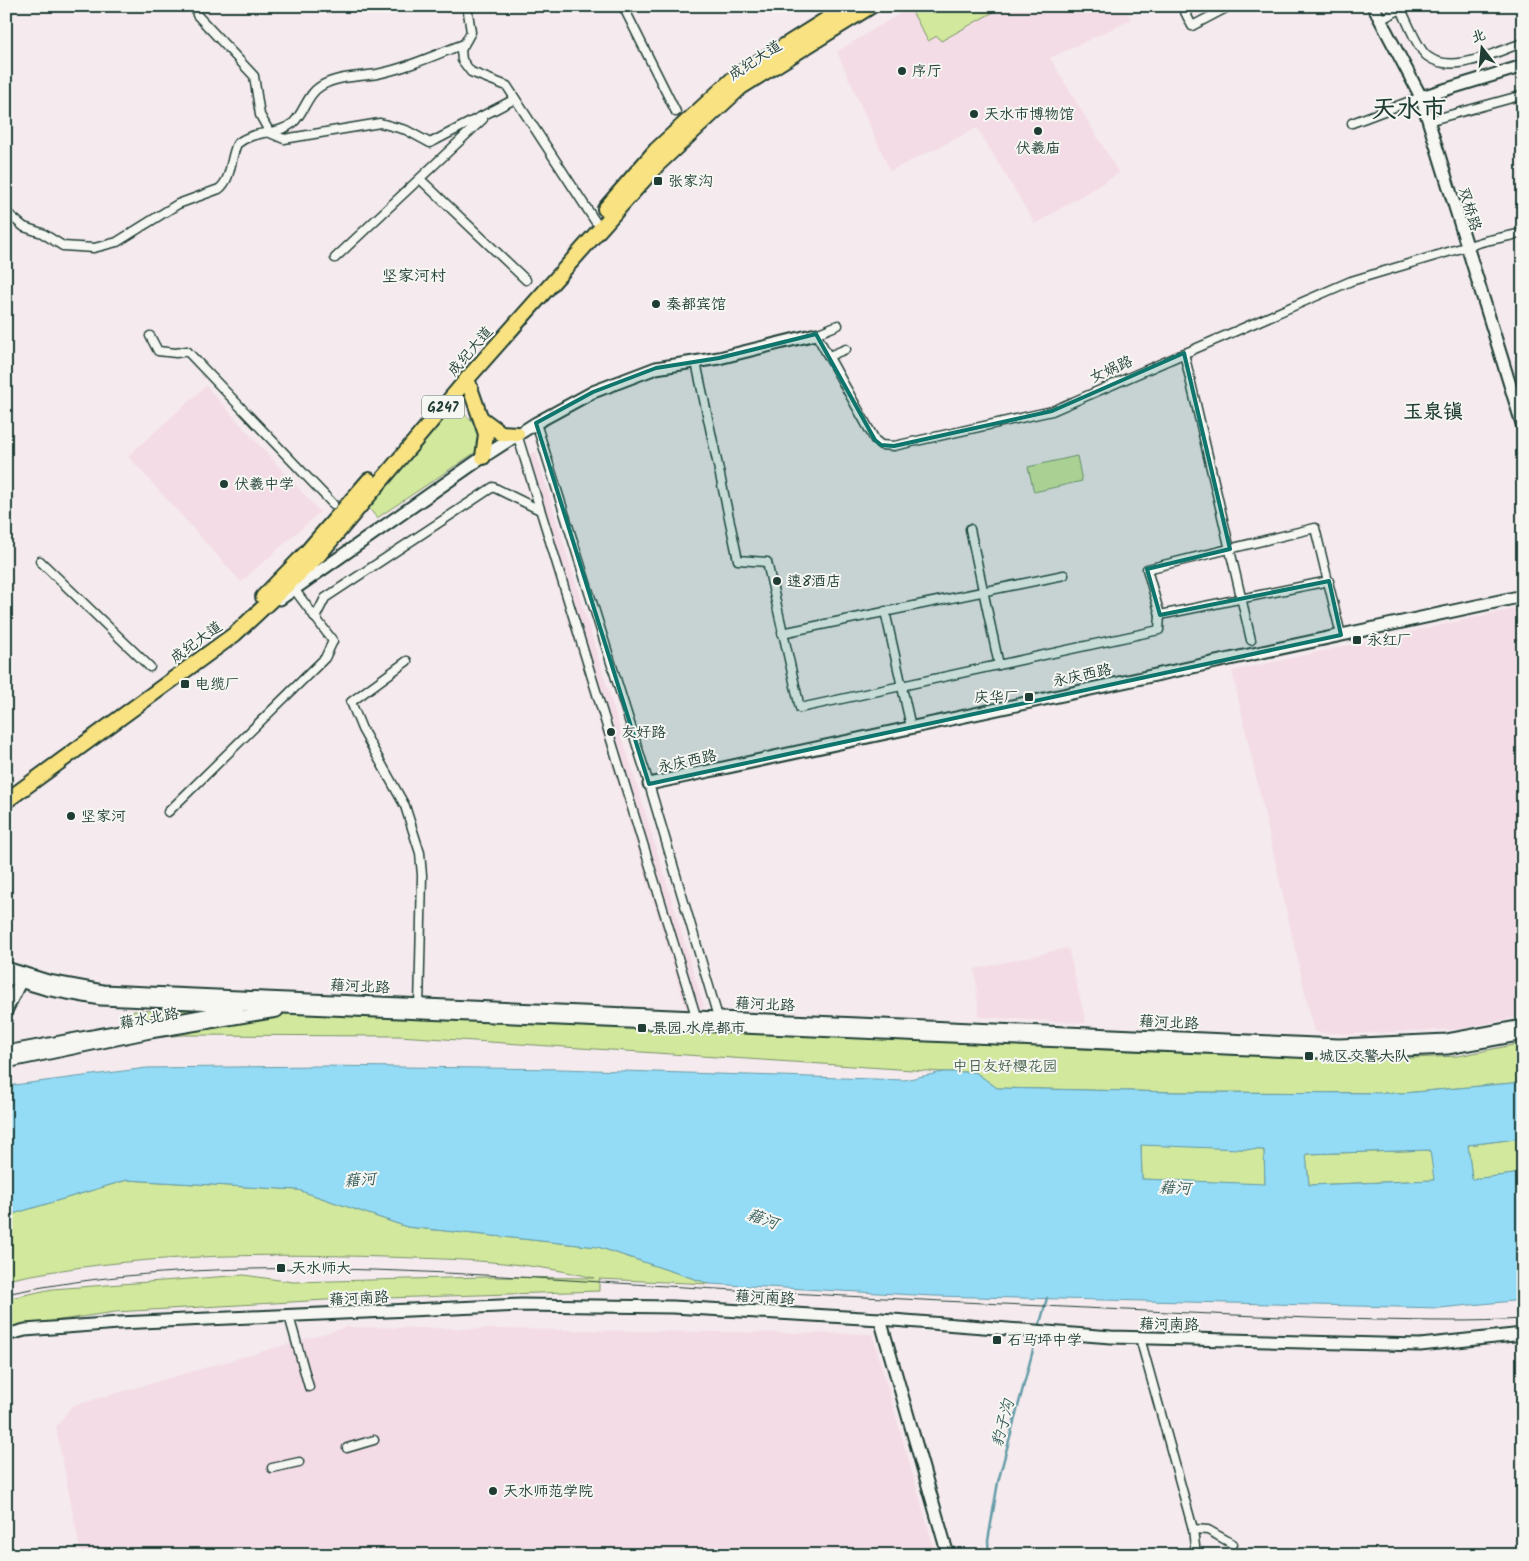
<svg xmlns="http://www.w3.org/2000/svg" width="1529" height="1561" font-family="Kalam,'LXGW WenKai TC',sans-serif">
<rect width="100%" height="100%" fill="#f5eaed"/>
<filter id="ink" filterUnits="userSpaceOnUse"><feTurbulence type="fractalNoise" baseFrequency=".02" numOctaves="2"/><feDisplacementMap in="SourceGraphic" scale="10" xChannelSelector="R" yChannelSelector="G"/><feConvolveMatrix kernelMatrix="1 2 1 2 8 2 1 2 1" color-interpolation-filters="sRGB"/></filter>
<g filter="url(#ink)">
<g fill="#f4dce6">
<polygon points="912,6 1124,6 1131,20 1050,58 1119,173 1035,224 977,128 890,171 837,52"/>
<polygon points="206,386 320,512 241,582 128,456"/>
<polygon points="536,452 704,1007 687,1012 518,457"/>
<polygon points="1523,607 1523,1016 1459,1029 1346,1034 1314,1032 1232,671"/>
<polygon points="1068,948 1086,1023 979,1017 975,969"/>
<polygon points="347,1327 872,1334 936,1555 81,1555 56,1427 72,1406"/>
</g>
<g fill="#d1e89d" stroke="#789268">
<polygon points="912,6 998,6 999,9 941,41 937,36 928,41 910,8"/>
<path d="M454,408c21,14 28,15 25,42l-102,68 -9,-11z"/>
<polygon points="1077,456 1082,481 1034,492 1028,467"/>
<polygon points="240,1009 751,1029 1082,1049 1365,1060 1458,1056 1523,1043 1523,1082 1404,1093 1175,1092 997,1088 975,1072 943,1072 399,1036 183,1035 130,1040 133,1011"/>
<polygon points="1523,1138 1523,1173 1472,1179 1468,1145"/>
<polygon points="1141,1144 1264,1150 1265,1185 1142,1179"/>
<polygon points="1430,1150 1435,1180 1309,1185 1306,1154"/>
<path d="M127,1180l171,10 109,37 191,20 112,37 -111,-5v12l-273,9 -211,12 -109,16v-29l46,-10 192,-14 49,7 193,-5 108,1c-68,-17 -140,-19 -210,-21 -126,-4 -254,-3 -378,23v-64z"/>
</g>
<path fill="#94dbf6" stroke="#659ca8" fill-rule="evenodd" d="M321,1066l240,3 343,11 39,-8h32l22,16 178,4 229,1 119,-11v56l-55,7 4,34 51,-6v127l-83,8 -506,-12 -224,-12 -112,-37 -191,-20 -109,-37 -171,-10 -121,36v-130l141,-18zM1141,1145l123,5 1,34 -123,-5zM1430,1150l4,30 -125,5 -3,-31z"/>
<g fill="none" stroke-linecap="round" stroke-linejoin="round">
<g stroke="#659ca8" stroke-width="2.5">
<polyline points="1039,1327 1047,1298"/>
<polyline points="989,1555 988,1541 998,1482 1037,1335"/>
</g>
<defs>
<g id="street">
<polyline points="196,6 197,15 254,76 260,115 270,133 284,139 380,123 406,130 430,143 515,99"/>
<polyline points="467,6 471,32 461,50 462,60 471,72 507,86 595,221"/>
<polyline points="623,6 676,112"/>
<polyline points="1182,6 1192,26 1230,6"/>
<path d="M1380,20l21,-11c6,12 17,40 26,47 26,20 69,-5 96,-13"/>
<polyline points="1428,121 1523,95"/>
<polyline points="1352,123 1421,97"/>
<polyline points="420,179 526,280"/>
<path d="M6,212l18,15 18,6 21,13 31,2 23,-6 61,-38 41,-15c13,-10 11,-31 18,-45 18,-15 40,-8 56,-21 11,-10 14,-29 28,-37 17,-10 37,-9 56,-12 30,-6 58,-19 87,-30"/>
<polyline points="335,258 483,119"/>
<polyline points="838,325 816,334 875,440 881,445 894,446 1052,411 1351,281 1485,241 1523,233"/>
<polyline points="150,336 158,351 176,353 187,351 333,504"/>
<polyline points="1184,353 1251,640"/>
<polyline points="829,356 846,349"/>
<polyline points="696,362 738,560 767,562 800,708 1159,630 1160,615 1329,581"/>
<polyline points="536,423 649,784 718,1017"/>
<polyline points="517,434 696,1016"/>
<polyline points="970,529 999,665"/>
<polyline points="40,561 150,667"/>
<polyline points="885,611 911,727"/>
<polyline points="1160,615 1147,569 1315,528 1341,635"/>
<polyline points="315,618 325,598 493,487 540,510"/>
<polyline points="782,633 1064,575"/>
<polyline points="407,661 351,702 362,729 405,806 420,853 422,875 419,1008"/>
<polyline points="168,812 325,658 333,641 294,589"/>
<polyline points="289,1316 309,1387"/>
<polyline points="1140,1338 1193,1529 1196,1555"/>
<polyline points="347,1448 374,1440"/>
<polyline points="272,1468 299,1462"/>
<polyline points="1193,1529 1208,1530 1233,1544"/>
</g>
<g id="secondary">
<polyline points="1373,6 1421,97 1523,427"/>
<polyline points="1421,97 1523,66"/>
<polyline points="280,599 483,457 536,423 593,392 656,368 719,358 816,334"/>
<polyline points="649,784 1523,596"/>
<polyline points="6,968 48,981 103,991 1339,1045 1447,1040 1523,1026"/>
<polyline points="6,977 46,989 101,999 1339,1053 1447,1048 1523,1034"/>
<polyline points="6,1011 24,974"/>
<polyline points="6,1052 238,1009"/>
<polyline points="6,1062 150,1032 277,1011"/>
<polyline points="880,1319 948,1555"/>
<polyline points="6,1335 25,1330 119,1323 521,1305 673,1307 880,1319 1111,1337 1420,1345 1523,1334"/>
</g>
<g id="highway">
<polyline points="605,209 656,150 736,76 848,6"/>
<polyline points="467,379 486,434 483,457"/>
<polyline points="482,419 501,433 517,434"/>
<polyline points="263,597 305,554 369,480"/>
<polyline points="6,801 235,634 317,557 467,379 657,165 741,87 871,6"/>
</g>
</defs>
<use href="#street" stroke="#1f3d34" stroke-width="11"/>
<use href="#secondary" stroke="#1f3d34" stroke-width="15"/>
<use href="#highway" stroke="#1f3d34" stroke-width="18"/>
<use href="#street" stroke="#f6f6f2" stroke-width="8"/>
<use href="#secondary" stroke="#f6f6f2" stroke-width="11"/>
<use href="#highway" stroke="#f8e281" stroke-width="14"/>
<path stroke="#1f3d34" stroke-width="1" d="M6,1294c182,-38 379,-25 563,-14 186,12 371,21 557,30 84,4 168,8 252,10 48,1 96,2 145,-1"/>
</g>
</g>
<path fill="#0f766e" fill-opacity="0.2" stroke="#0f766e" stroke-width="4" stroke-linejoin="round" d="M816,334l59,106 6,5 13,1 158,-35 132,-58 46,196 -83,20 13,46 169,-34 12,54 -692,149 -113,-361 57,-31 63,-24 63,-10z"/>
<g fill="#1f3d34" stroke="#f6f6f2" stroke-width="2">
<circle cx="902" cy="71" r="5"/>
<circle cx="974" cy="114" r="5"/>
<circle cx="1038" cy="131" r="5"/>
<rect x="653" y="176" width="10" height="10" rx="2.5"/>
<circle cx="656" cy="304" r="5"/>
<circle cx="224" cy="484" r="5"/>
<circle cx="777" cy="581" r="5"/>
<rect x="1352" y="635" width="10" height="10" rx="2.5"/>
<rect x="180" y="679" width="10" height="10" rx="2.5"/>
<rect x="1024" y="692" width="10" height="10" rx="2.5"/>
<circle cx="611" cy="732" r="5"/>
<circle cx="71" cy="816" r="5"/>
<rect x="637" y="1023" width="10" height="10" rx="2.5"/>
<rect x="1304" y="1051" width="10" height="10" rx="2.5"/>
<rect x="276" y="1263" width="10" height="10" rx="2.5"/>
<rect x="992" y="1335" width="10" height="10" rx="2.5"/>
<circle cx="493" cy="1491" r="5"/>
</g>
<g text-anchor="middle" stroke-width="4" stroke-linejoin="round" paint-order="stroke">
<rect fill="#f6f6f2" stroke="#60746d" stroke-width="1" x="422" y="395.5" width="42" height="23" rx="4"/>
<g font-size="14" font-weight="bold" fill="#1f3d34">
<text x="443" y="412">G247</text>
</g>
<g font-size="15" fill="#1f3d34" stroke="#f6f6f2">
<text transform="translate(755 60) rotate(-33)" y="5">成纪大道</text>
<text transform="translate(1470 209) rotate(73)" y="5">双桥路</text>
<text transform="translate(470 351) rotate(-49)" y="5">成纪大道</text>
<text transform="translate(1111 369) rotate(-24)" y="5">女娲路</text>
<text transform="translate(196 642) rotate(-36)" y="5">成纪大道</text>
<text transform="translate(1082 675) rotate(-12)" y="5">永庆西路</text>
<text transform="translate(687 761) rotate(-12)" y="5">永庆西路</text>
<text transform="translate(360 986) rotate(3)" y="5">藉河北路</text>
<text transform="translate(765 1004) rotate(3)" y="5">藉河北路</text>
<text transform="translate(149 1018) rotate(-10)" y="5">藉水北路</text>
<text transform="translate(1169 1022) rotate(3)" y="5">藉河北路</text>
<text transform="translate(765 1297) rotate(3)" y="5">藉河南路</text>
<text transform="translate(359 1298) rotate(-3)" y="5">藉河南路</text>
<text transform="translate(1169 1324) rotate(1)" y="5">藉河南路</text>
</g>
<g font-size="15" fill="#1f3d34" stroke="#f6f6f2" text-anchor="start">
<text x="912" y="76">序厅</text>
<text x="984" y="119">天水市博物馆</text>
<text x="1038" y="153" text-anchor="middle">伏羲庙</text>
<text x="668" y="186">张家沟</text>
<text x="666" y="309">秦都宾馆</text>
<text x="234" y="489">伏羲中学</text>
<text x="787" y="586">速8酒店</text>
<text x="1367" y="645">永红厂</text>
<text x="195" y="689">电缆厂</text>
<text x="1019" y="702" text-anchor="end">庆华厂</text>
<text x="621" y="737">友好路</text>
<text x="81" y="821">坚家河</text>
<text x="652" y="1033">景园.水岸都市</text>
<text x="1319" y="1061">城区交警大队</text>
<text x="291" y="1273">天水师大</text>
<text x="1007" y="1345">石马坪中学</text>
<text x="503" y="1496">天水师范学院</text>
</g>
<g font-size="15" fill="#435f49" stroke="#f6f6f2">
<text x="1005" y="1071">中日友好樱花园</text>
</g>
<g font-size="16" fill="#1f3d34" stroke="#f6f6f2">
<text x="414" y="281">坚家河村</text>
</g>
<g font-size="16" font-style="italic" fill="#365d5b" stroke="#f6f6f2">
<text transform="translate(360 1179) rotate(-5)" y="6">藉河</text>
<text transform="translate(1175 1187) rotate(3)" y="6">藉河</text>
<text transform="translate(763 1218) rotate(20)" y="6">藉河</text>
<text transform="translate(1002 1423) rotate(-75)" y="6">豹子沟</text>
</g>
<g font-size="20" font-weight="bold" fill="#1f3d34" stroke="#f6f6f2">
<text x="1433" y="418">玉泉镇</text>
</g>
<g font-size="25" font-weight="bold" fill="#1f3d34" stroke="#f6f6f2">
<text x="1409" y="117">天水市</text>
</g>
</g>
<rect width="1529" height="1561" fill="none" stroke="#f6f6f2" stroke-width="25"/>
<rect x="12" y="12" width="1504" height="1536" fill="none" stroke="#1f3d34" stroke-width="2" filter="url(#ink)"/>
<g transform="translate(1482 48) rotate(344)" stroke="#f6f6f2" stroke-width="4" paint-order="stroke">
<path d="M0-4L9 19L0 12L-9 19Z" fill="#1f3d34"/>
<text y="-8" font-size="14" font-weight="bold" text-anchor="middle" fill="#1f3d34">北</text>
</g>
</svg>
